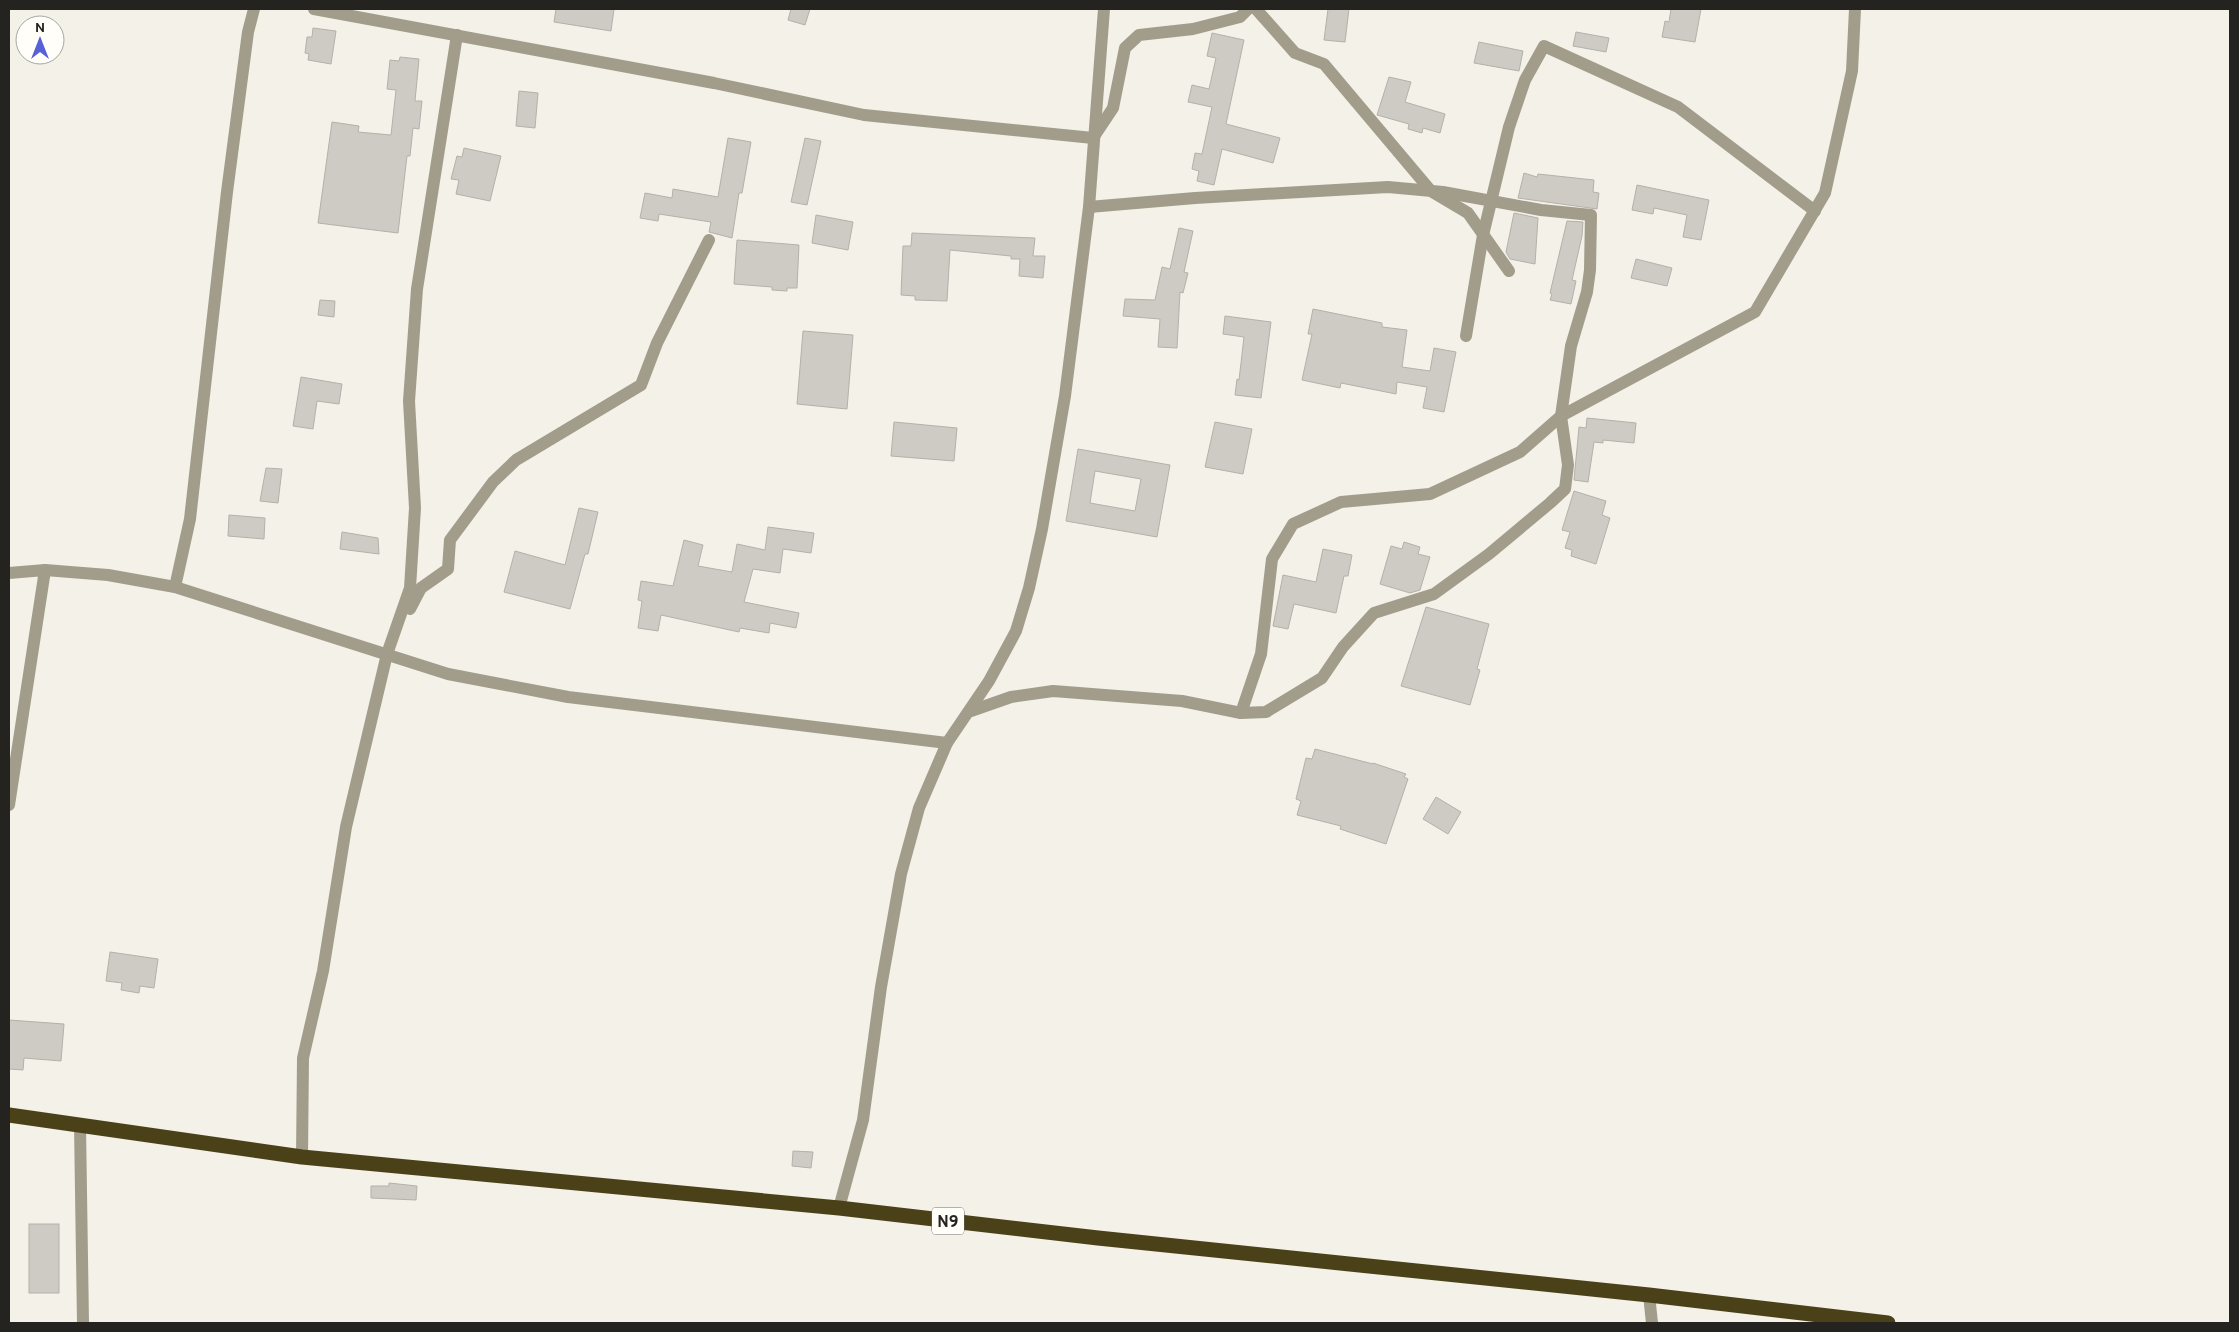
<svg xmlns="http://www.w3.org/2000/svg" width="2239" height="1332" font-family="Overpass,sans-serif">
<rect width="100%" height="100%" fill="#f3f1e8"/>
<g fill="#cdcbc3" stroke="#b3b1aa" fill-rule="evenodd">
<polygon points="556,9 614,9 611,31 554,22"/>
<polygon points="791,9 810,9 805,25 788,20"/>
<polygon points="1328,9 1349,9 1345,42 1324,40"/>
<polygon points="1671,9 1701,9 1695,42 1662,37 1665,21 1669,22"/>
<polygon points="313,28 336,31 331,64 308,60 309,54 305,53 307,37 312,37"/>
<polygon points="1576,32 1609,38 1606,52 1573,46"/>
<polygon points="1212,33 1244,40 1226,124 1280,138 1273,163 1222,149 1214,185 1197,181 1199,171 1192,169 1195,153 1202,154 1212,107 1188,102 1192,85 1209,89 1216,58 1207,56"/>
<polygon points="1479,42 1523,51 1519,71 1474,63"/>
<polygon points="400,57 419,59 415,101 422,101 419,129 413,128 410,156 407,156 398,233 318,223 332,122 359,126 358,132 391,135 396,90 387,89 390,60 399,61"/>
<polygon points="1389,77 1411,82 1405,102 1445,114 1440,133 1423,128 1422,133 1408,129 1409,124 1377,115"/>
<polygon points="519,91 538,93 535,128 516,126"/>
<polygon points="728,138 751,142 742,193 739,193 732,238 709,232 711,222 659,214 658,221 640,218 645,193 672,198 673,189 718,197"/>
<polygon points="805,138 821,141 807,205 791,202"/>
<polygon points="464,148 501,156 490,201 456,194 459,180 451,179 457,156 462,157"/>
<polygon points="1524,173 1537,177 1538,174 1594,180 1593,192 1599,193 1597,209 1518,198"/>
<polygon points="1637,185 1709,200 1701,240 1683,237 1687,215 1654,208 1653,214 1632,210"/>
<polygon points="1514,213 1538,218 1535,264 1510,259 1506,252"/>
<polygon points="816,215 853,222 848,250 812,243"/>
<polygon points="1567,221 1583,222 1582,236 1572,280 1576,281 1571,304 1550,300 1552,294 1550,293"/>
<polygon points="1179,228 1193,231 1184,272 1188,273 1183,293 1180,292 1177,348 1158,347 1160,319 1123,316 1125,299 1155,300 1162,267 1170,269"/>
<polygon points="912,233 1035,238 1033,256 1045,256 1043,278 1019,276 1020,259 1011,259 1011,256 950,250 947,301 915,300 915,296 901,295 903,246 911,246"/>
<polygon points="737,240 799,245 797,288 787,288 787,291 772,290 772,287 734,284"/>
<polygon points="1636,259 1672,268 1667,286 1631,278"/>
<polygon points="320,300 335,301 334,317 318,315"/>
<polygon points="1313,309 1382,323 1382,327 1407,330 1402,367 1430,371 1434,348 1456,352 1444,412 1423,408 1427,387 1397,382 1396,394 1341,383 1340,388 1302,380 1312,334 1308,334"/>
<polygon points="1225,316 1271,322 1261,398 1235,395 1237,379 1239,380 1244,337 1223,334"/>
<polygon points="803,331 853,335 847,409 797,404"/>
<polygon points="301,377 342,384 339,404 317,401 313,429 293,426"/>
<polygon points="1587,418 1636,423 1634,443 1603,440 1603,443 1594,442 1588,482 1574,480 1579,427 1586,428"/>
<polygon points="894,422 957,428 954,461 891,456"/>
<polygon points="1215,422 1252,429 1243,474 1205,467"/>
<path d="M1078,449l92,16 -13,72 -91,-16zM1095,471l46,8 -6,32 -45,-8z"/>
<polygon points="266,468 282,469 278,503 260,501"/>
<polygon points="1574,491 1606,501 1602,515 1610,518 1596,564 1571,556 1572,550 1565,548 1570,532 1562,530"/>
<polygon points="579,508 598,512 588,554 585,554 570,609 504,592 515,551 565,565"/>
<polygon points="229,515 265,518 264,539 228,536"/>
<polygon points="768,527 814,533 811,553 783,549 780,573 753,569 744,602 799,613 796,628 770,623 769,633 740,628 739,632 661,615 658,631 638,628 642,601 638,600 641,581 673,586 684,540 703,545 698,566 732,572 737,544 765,550"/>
<polygon points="342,532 378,538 379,554 340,549"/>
<polygon points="1404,542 1420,547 1418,554 1430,557 1420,590 1410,593 1380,584 1391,546 1402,549"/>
<polygon points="1323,549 1352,555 1348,576 1344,576 1336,613 1294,604 1288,629 1273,626 1283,575 1316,582"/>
<polygon points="1426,607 1489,624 1477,669 1480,670 1470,705 1401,686"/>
<polygon points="1315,749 1373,764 1373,763 1406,774 1404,777 1408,779 1386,844 1340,829 1341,826 1297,815 1301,801 1296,799 1306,758 1312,759"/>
<polygon points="1436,797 1461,812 1448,834 1423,819"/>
<polygon points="110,952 158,959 154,988 140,986 139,993 121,990 122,983 106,981"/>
<polygon points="9,1020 64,1024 61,1061 24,1058 23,1070 9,1069"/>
<polygon points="793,1151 813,1152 811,1168 792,1166"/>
<polygon points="389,1183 417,1186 416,1200 371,1198 371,1186 389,1186"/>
<rect x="29" y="1224" width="30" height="69"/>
</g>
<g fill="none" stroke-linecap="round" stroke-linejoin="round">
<g stroke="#a29d8b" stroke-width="12">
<polyline points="314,9 714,83 864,115 1093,138 1113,108 1125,48 1139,35 1193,29 1240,17 1248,9"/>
<polyline points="1256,9 1295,53 1324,64 1431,191 1468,213 1509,271"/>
<polyline points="1466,336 1483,235 1509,127 1525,80 1544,46 1678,107 1815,211"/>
<polyline points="9,573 45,570 108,575 175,587 448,674 568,697 947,743"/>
<polyline points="175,587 190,519 227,192 248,32 254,9"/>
<polyline points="410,609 421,588 448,569 450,540 493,482 516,460 641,385 657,343 709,240"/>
<polyline points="971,711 1011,697 1053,691 1182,701 1241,713 1266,712 1322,678 1343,647 1374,613 1434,594 1489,554 1550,503 1565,489 1568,465 1561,416 1571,346 1587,292 1590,270 1591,215 1541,210 1443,192 1388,187 1195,198 1089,207"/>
<polyline points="1241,713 1261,654 1272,559 1293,524 1341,502 1430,494 1520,452 1561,416 1755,312 1825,193 1852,71 1855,9"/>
<polyline points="9,805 45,570"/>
<polyline points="80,1125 83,1323"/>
<polyline points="302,1157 303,1058 323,971 346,827 387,654 410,588 415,508 409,401 417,289 457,35"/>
<polyline points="839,1208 863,1120 881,987 901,874 919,808 947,743 989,681 1016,631 1029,588 1042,529 1065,396 1089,207 1104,9"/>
<polyline points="1649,1295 1652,1323"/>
</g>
<polyline stroke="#4b4119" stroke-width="15" points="9,1115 302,1157 839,1208 1098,1238 1649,1295 1888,1323"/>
</g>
<g text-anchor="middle" stroke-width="4" stroke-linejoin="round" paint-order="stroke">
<rect fill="#fffef9" stroke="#666561" stroke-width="1" x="932" y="1207.5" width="32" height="27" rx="4"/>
<g font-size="16" font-weight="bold" fill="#242320">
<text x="948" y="1227">N9</text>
</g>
</g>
<rect width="2239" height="1332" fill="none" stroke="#242320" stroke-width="20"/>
<g transform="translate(40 40)"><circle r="24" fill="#fffef9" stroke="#a7a6a2"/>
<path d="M0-4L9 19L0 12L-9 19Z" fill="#5660d7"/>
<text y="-8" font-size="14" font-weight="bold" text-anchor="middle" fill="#242320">N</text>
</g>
</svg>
